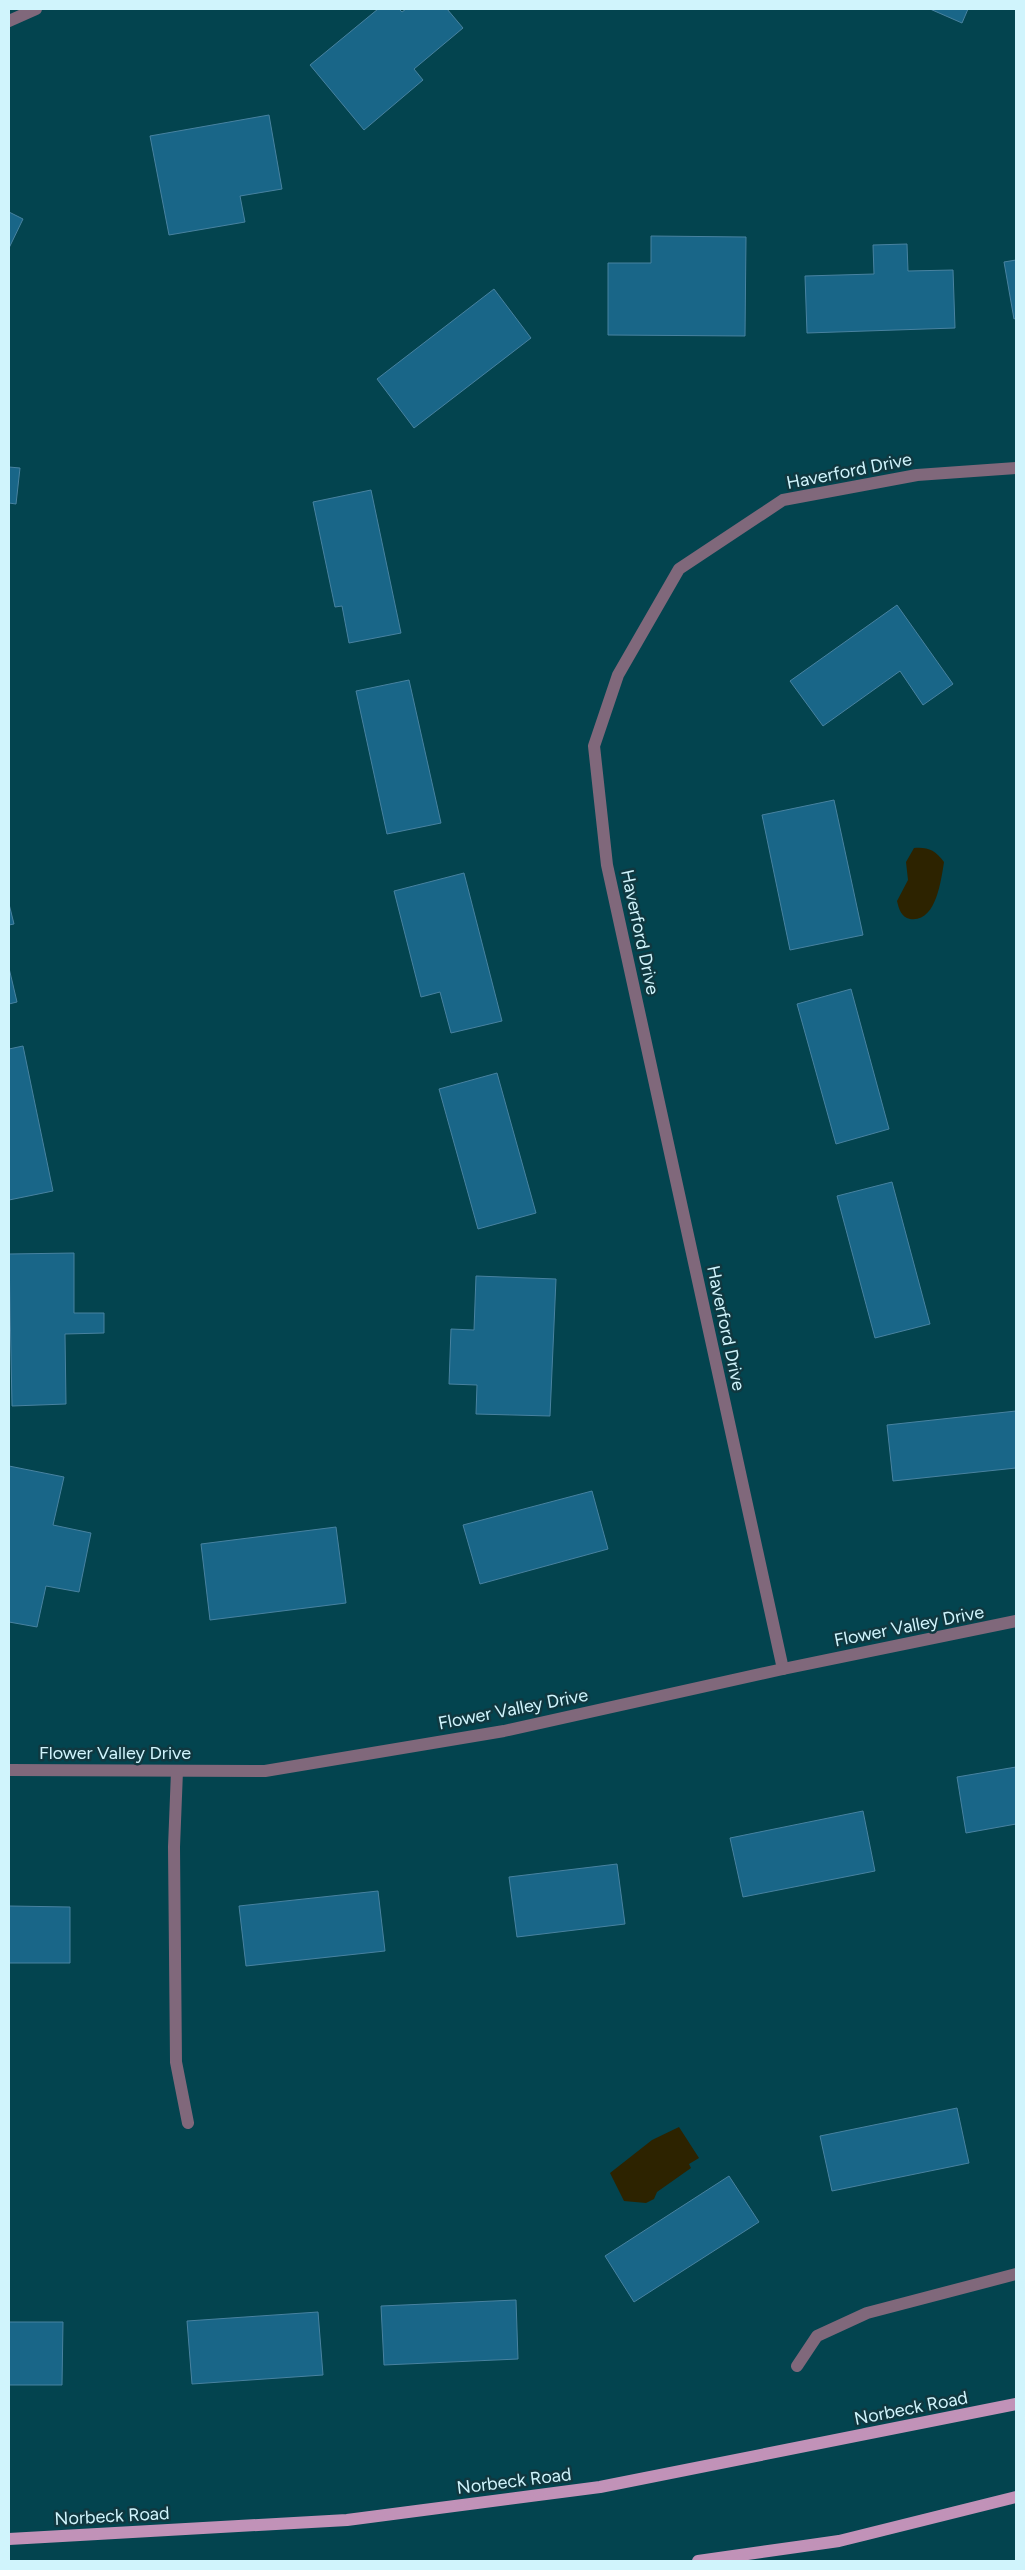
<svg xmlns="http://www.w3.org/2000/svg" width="1025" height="2570" font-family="Figtree,sans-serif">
<rect width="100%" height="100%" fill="#03444f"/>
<g fill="#2d2300">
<path d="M914,848c14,-1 21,2 30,14 -3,19 -8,61 -34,57 -9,-2 -11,-10 -13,-18l11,-21 -2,-18z"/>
<polygon points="679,2127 699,2158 689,2164 691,2168 657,2192 654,2199 646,2203 624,2201 610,2173 652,2140"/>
</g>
<g fill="#196688" stroke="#4882a0">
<polygon points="378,9 399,9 402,12 406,9 447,9 463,28 414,69 423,80 364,130 310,65"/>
<polygon points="930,9 968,9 962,23"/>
<polygon points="269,115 282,189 240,196 245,222 169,235 150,136"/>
<polygon points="9,212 23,219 9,248"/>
<polygon points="651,236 746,237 745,336 608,335 608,263 651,263"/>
<polygon points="907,244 908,271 953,270 955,328 807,333 805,276 874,274 873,245"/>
<polygon points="1016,260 1016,318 1014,319 1004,262"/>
<polygon points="494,289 531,338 414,428 377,379"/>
<polygon points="9,467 20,468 16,504 9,503"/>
<polygon points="371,490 401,633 349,643 342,606 335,607 313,502"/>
<polygon points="897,605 953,684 923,705 900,671 823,726 790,681"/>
<polygon points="409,680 441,823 387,834 356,691"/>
<polygon points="834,800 863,935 790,950 762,815"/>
<polygon points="464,873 502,1021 451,1033 440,992 421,997 394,891"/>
<polygon points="9,904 14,924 9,925"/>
<polygon points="9,968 17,1002 9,1004"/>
<polygon points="851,989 889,1129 836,1144 797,1004"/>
<polygon points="23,1046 53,1191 9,1200 9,1049"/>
<polygon points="497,1073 536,1213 478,1229 439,1089"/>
<polygon points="892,1182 930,1324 875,1338 837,1196"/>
<polygon points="74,1253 74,1313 104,1313 104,1333 65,1334 66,1404 12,1406 9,1254"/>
<polygon points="476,1276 556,1279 550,1416 476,1414 477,1385 449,1384 451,1329 474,1330"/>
<polygon points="1016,1411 1016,1468 893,1481 887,1425"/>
<polygon points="9,1466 64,1477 53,1525 91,1533 79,1592 46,1586 37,1627 9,1622"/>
<polygon points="592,1491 608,1549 480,1584 463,1525"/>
<polygon points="336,1527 346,1603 210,1620 201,1544"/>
<polygon points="1016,1767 1016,1824 966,1833 957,1777"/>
<polygon points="863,1811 875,1871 743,1897 730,1838"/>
<polygon points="617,1864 625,1924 517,1937 509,1877"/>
<polygon points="378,1891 385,1951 246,1966 239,1906"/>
<polygon points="9,1906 70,1907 70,1963 9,1963"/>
<polygon points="957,2108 969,2163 832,2191 820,2136"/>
<polygon points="729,2176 759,2222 634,2302 605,2256"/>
<polygon points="516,2300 518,2359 384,2365 381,2306"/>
<polygon points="318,2312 323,2375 192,2384 187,2321"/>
<polygon points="9,2322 63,2322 62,2385 9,2385"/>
</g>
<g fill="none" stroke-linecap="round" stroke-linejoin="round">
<g stroke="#80687b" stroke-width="12">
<polyline points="9,21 36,9"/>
<polyline points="783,1669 607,865 594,746 618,675 679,569 783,500 917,475 1016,468"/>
<polyline points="9,1770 265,1771 504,1731 783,1669 1016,1621"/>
<polyline points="177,1771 174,1847 176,2062 188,2123"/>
<polyline points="797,2366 817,2336 867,2313 1016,2274"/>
</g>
<g stroke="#c192b8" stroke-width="12">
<polyline points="9,2539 347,2520 600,2487 1016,2404"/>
<polyline points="698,2561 839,2541 1016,2497"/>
</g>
</g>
<g text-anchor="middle" stroke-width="5" stroke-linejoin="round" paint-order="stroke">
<g font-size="18" fill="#d0f4fc" stroke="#103840">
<text transform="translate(849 471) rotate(-11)" y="6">Haverford Drive</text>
<text transform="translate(640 932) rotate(78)" y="6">Haverford Drive</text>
<text transform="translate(726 1328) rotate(78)" y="6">Haverford Drive</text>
<text transform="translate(909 1626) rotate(-11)" y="6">Flower Valley Drive</text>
<text transform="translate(513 1709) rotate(-11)" y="6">Flower Valley Drive</text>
<text x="115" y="1759">Flower Valley Drive</text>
<text transform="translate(911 2408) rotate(-11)" y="6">Norbeck Road</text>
<text transform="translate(514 2481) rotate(-7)" y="6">Norbeck Road</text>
<text transform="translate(112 2516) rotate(-3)" y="6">Norbeck Road</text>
</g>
</g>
<rect width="1025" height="2570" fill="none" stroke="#d0f4fc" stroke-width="20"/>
</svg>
